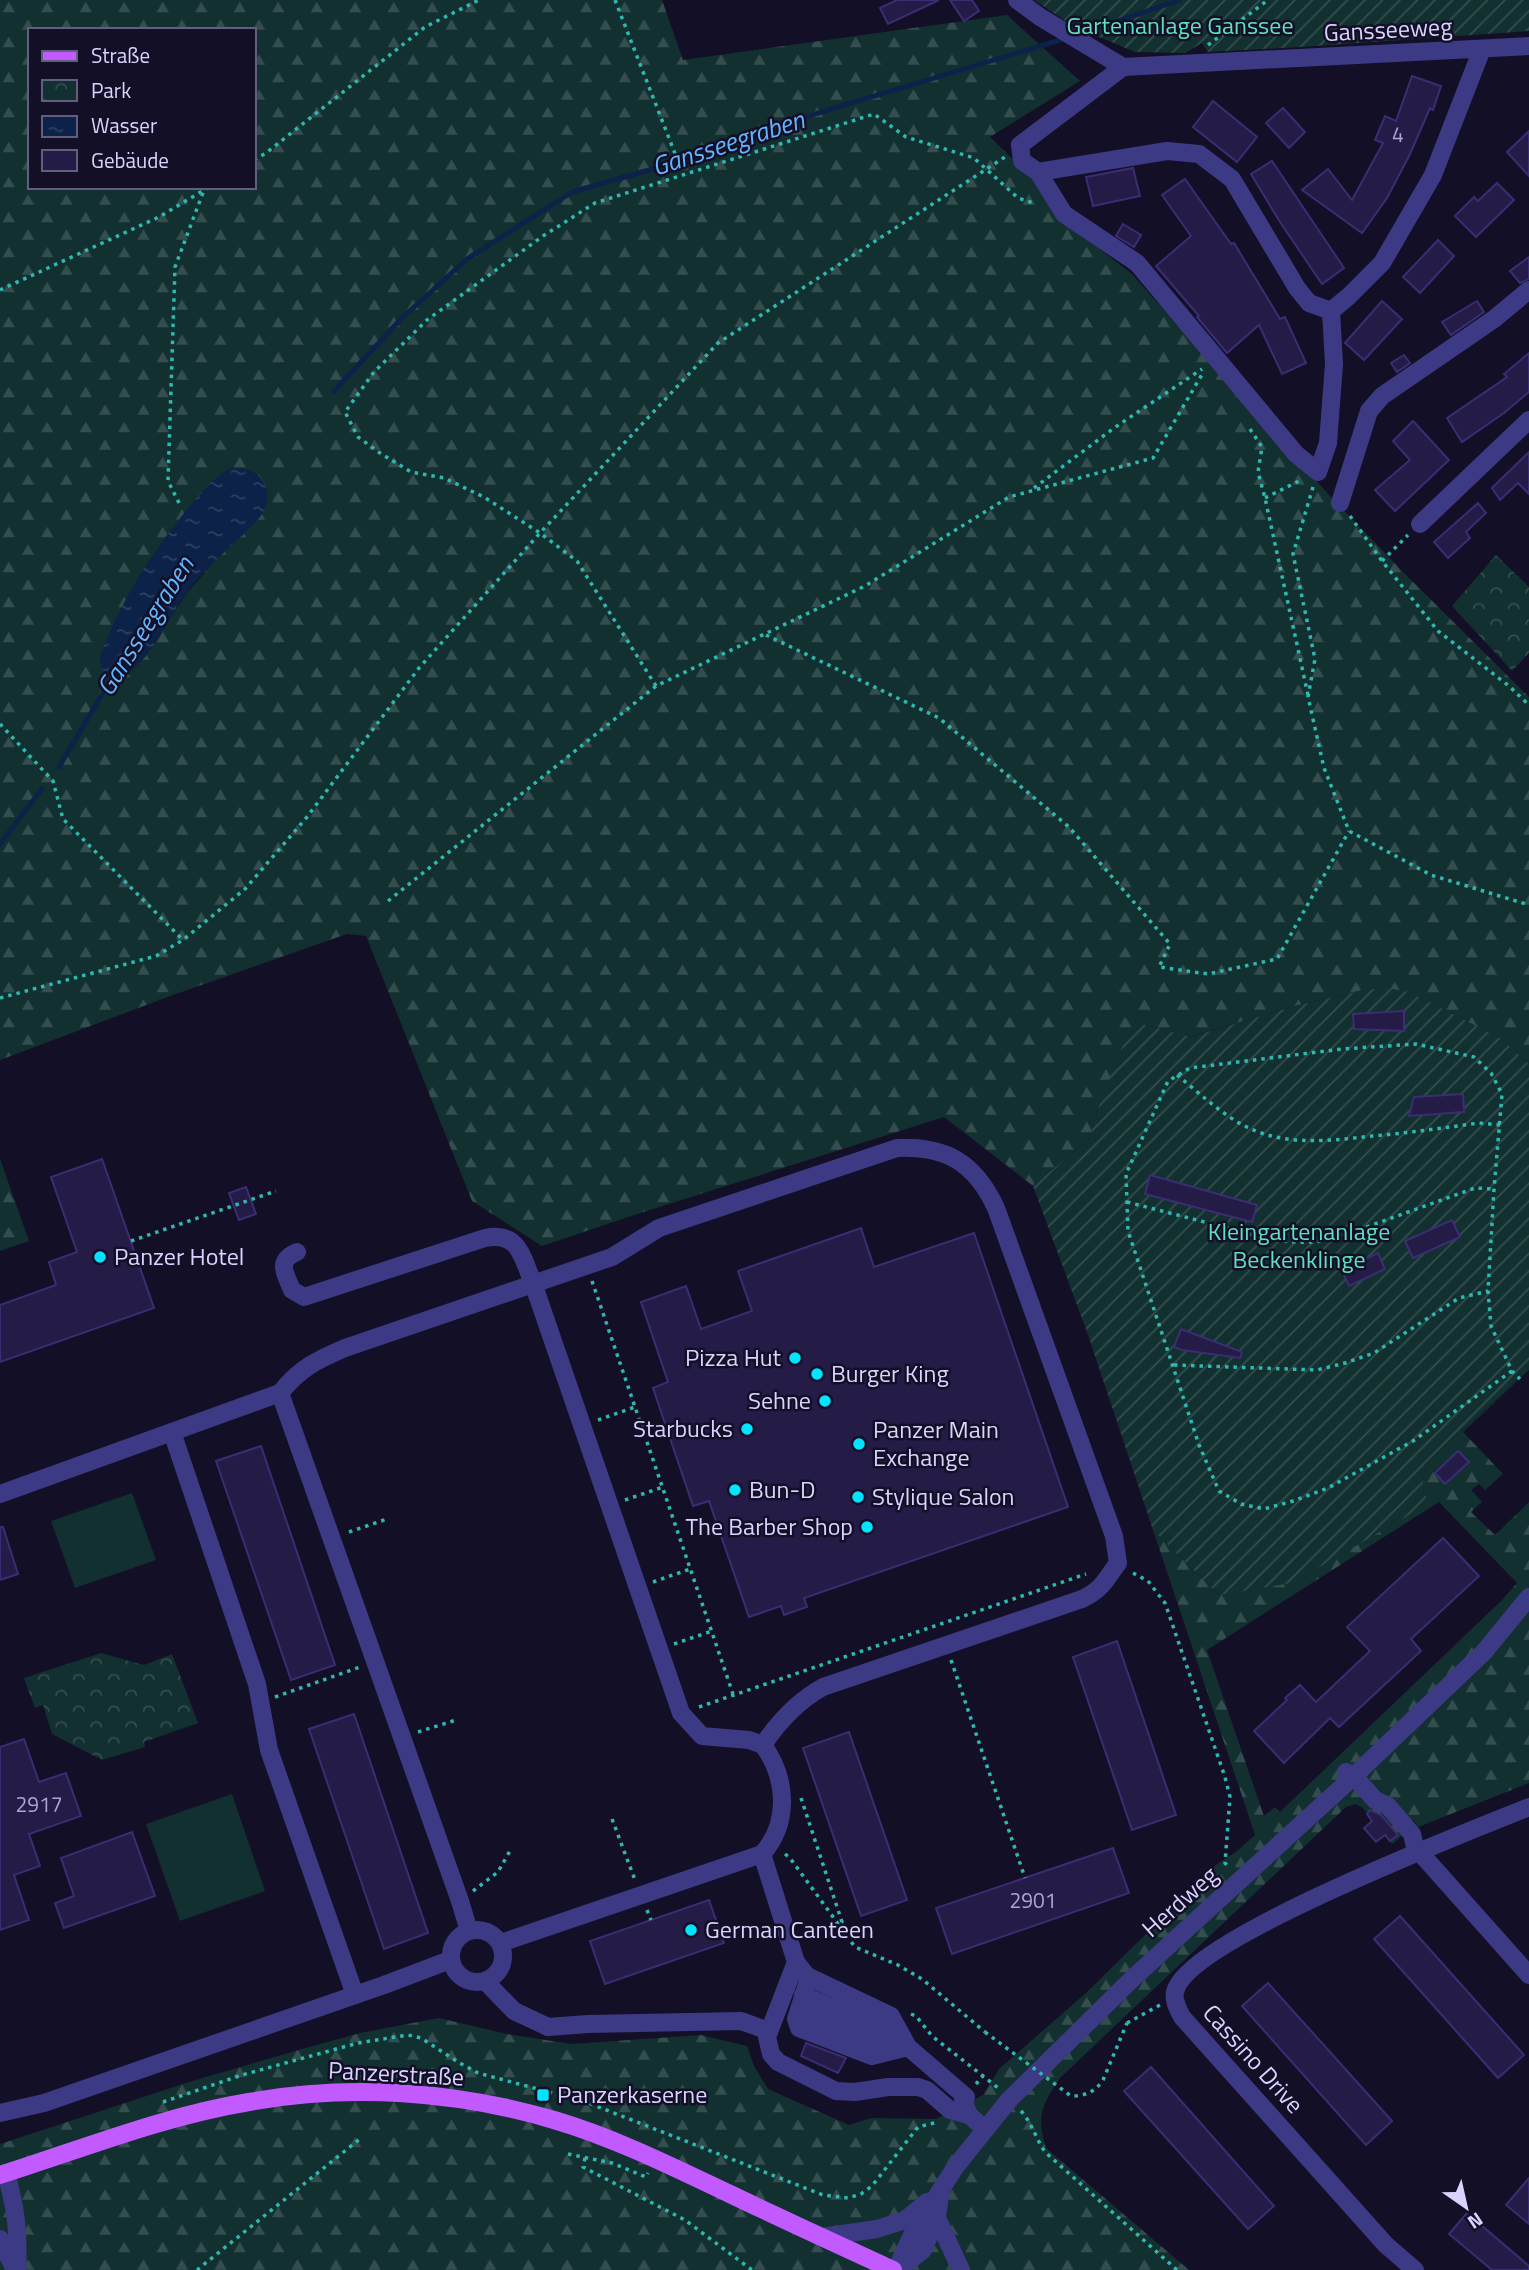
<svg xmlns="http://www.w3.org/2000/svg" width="1529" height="2270" font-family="'Titillium Web',sans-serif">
<defs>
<pattern id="forest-firs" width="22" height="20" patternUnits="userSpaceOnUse" patternTransform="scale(1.75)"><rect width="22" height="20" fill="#12302f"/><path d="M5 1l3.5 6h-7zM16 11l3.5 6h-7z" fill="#344d4e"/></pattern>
<pattern id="park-crowns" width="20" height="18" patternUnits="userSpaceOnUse" patternTransform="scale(1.75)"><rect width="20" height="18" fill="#12302f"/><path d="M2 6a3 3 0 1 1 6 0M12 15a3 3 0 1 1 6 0" fill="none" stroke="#344d4e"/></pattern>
<pattern id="garden-furrows" width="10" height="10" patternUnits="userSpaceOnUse" patternTransform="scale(1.75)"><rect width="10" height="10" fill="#12302f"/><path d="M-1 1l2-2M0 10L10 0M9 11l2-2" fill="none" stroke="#344d4e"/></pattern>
<pattern id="water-ripples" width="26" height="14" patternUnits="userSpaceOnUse" patternTransform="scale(1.75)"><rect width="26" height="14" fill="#0c2248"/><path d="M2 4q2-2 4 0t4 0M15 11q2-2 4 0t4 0" fill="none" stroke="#2f4163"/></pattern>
</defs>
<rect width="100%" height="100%" fill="#130f26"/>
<g fill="#12302f">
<polygon points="132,1493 156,1560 75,1588 51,1521"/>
<polygon points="232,1794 265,1891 180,1921 146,1824"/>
</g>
<g fill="url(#forest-firs)" fill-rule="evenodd">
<path d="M0,0h662l21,60 324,-45 73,66 -90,56 39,38 24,38 79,61 197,221 80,83 120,119v367l-30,-26 -136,-48 -68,16 -106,31 -46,-13 -43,79 -11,36 -56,47 -89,-69 -310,98 -92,31 -70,-45 -106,-265 -19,-2 -174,61 -173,65zM30,30h224v157h-224zM247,468l-35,96 -26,30 -41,63z"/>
<polygon points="0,1159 29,1241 0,1251"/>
<path d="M1520,1379l-57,53 40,42 -18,16 -6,-6 -8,6 11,12 -11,10 24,23 34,-33v281l-111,44 -5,-7 -12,10 3,4 -12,10 -29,-36 -7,-4 -10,3 -286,271c-18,27 -24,37 -14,70l143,122h-1189v-126l186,-61 116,-34 58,-16 79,-15 68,16 65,10 129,-9 46,11 7,20 14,23 81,36 22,-7 65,1 47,-24 16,-26 87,-76 131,-129 19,-12 19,-17 -102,-305 66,65 204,-110 2,-21zM1439,1502l78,81 -17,19 -220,210 -5,-5 -11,9 -57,-166z"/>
</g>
<g fill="url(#park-crowns)">
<polygon points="1496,555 1529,587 1529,653 1512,671 1452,606"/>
<polygon points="101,1653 144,1665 172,1654 198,1723 144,1742 145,1747 102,1760 52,1734 43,1705 35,1708 24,1678"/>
</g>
<g fill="url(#garden-furrows)">
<polygon points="1034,0 1529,0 1529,31 1301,47 1208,52 1202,43 1185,53 1135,52 1073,26"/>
<polygon points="1388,988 1409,992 1500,1038 1529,1064 1529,1370 1425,1464 1423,1485 1428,1504 1292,1583 1219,1595 1153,1530 1087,1332 1033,1186 1089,1139 1100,1103 1124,1042 1143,1024 1190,1037 1295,1006 1363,990"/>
</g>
<path fill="url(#water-ripples)" d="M231,468c13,0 26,2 33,15 4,8 5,16 1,25 -6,15 -22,26 -33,37 -17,16 -34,32 -48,51 -18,26 -36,72 -67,83l-12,-5 -6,-15c21,-58 56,-113 97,-160 11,-12 20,-24 35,-31z"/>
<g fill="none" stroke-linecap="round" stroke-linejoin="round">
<g stroke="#0c2248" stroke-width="5">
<polyline points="1079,34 1180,0"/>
<polyline points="334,391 401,319 467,259 572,192 653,169 821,112 1067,38"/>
<polyline points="59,767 115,673"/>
<polyline points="0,844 42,789"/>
</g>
</g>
<g fill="#241b47" stroke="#3b2d73" stroke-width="2">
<polygon points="897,0 939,0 888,24 880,8"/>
<polygon points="950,0 972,0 979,11 964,21"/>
<polygon points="1412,76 1441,86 1433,110 1430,108 1410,154 1387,198 1362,233 1302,190 1328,169 1352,200 1383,143 1375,140 1385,116 1396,121"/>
<polygon points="1213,101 1257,137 1237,162 1193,127"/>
<polygon points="1283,108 1305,132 1289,148 1266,123"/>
<polygon points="1529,131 1529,176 1507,152"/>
<polygon points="1272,161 1344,268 1322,284 1280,222 1251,174"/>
<polygon points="1133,168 1140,196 1093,206 1086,177"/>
<polygon points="1185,179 1231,244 1234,243 1280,319 1285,317 1306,363 1282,374 1259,325 1227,353 1197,317 1199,316 1156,266 1191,236 1162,195"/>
<polygon points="1497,183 1514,200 1476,237 1455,216 1474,197 1478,201"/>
<polygon points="1123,224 1141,235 1134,247 1116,236"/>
<polygon points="1438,240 1454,256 1420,293 1403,277"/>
<polygon points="1529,257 1529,279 1520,283 1510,271"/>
<polygon points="1382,301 1402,319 1364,360 1345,343"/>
<polygon points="1477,301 1484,312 1451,335 1442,322"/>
<polygon points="1529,353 1529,392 1504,413 1462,442 1447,418 1507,377 1504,374"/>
<polygon points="1404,355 1410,363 1397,372 1391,363"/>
<polygon points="1413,421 1449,460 1395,511 1375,490 1410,460 1393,441"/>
<polygon points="1529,452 1529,494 1518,483 1500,500 1492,488"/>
<polygon points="1478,503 1486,513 1466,532 1470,538 1448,558 1434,542"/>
<polygon points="1404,1011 1404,1031 1354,1029 1353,1014"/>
<polygon points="1463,1094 1464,1112 1409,1116 1414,1097"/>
<polygon points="102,1159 154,1308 0,1362 0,1305 56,1285 49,1262 77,1252 51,1177"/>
<polygon points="1150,1175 1257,1205 1252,1222 1145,1194"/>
<polygon points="246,1187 256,1214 239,1220 229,1193"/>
<polygon points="1452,1220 1460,1237 1413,1258 1405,1241"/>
<polygon points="861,1228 874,1267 974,1233 1068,1507 804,1598 807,1607 784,1615 781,1606 749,1617 709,1501 693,1506 653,1388 668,1382 641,1302 686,1286 701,1329 752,1311 738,1271"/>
<polygon points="1378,1253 1385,1269 1349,1286 1342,1270"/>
<polygon points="1181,1329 1242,1352 1240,1358 1182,1350 1174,1347"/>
<polygon points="261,1446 335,1665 291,1680 216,1461"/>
<polygon points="1458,1451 1469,1462 1445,1484 1435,1473"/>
<polygon points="0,1527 3,1527 18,1574 0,1580"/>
<polygon points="1443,1538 1479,1576 1411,1639 1421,1651 1339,1727 1330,1718 1284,1763 1254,1731 1287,1700 1285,1698 1300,1685 1316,1702 1370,1651 1347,1627"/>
<polygon points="1117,1641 1176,1815 1132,1830 1073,1657"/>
<polygon points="354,1714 428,1933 384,1949 309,1729"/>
<polygon points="849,1732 907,1900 861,1916 803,1748"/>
<polygon points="24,1739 39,1782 66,1773 81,1816 29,1834 40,1866 14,1875 29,1920 0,1930 0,1747"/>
<polygon points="1370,1810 1381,1815 1398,1835 1390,1841 1385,1835 1376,1842 1364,1828 1372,1821 1367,1814"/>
<polygon points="132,1832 155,1896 64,1928 55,1903 74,1896 61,1858"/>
<polygon points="1113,1848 1129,1893 952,1954 936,1908"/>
<polygon points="709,1900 724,1943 605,1984 590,1941"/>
<polygon points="1400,1916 1524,2055 1498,2078 1374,1939"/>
<polygon points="1268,1983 1392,2121 1366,2145 1242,2006"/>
<polygon points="806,2043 846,2058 838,2073 801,2056"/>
<polygon points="1151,2067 1274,2206 1248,2229 1124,2091"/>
<polygon points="1529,2178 1529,2224 1506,2205"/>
<polygon points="1467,2213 1529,2266 1529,2270 1492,2270 1449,2234"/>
</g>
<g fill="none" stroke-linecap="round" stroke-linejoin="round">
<g stroke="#2fb8b0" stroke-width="3.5" stroke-dasharray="3.5 5" stroke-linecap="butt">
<polyline points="615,0 683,174"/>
<polyline points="1208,45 1268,0"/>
<polyline points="254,160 266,153 425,27 479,0"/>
<polyline points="0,290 159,217 209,187"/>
<polyline points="1250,429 1262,447 1258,472 1265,498 1308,695"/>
<polyline points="1313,487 1293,554 1315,659 1308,697 1324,768 1349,831 1431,875 1529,905"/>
<polyline points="1034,488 1114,428 1202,369"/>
<polyline points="1265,498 1301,480"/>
<polyline points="179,503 168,481 175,267 204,190"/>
<polyline points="1350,516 1382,561 1438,631 1509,686 1529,705"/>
<polyline points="1382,561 1408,535"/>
<polyline points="766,635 939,718 1069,827 1170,944 1159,967 1208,974 1277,959 1349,831"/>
<polyline points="656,686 577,561 540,533 484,497 444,478 411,472 380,453 358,437 345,412 374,372 427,320 543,236 595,203 874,114 906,137 974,158 1018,198 1036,204"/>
<polyline points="0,724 53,781 63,819 183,940"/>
<polyline points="388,901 656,686 865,586 1009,497 1153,458 1204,371"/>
<polyline points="0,998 156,956 183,940 245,889 307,817 419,668 540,533 718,343 1005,157"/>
<path d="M1177,1075c21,17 41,36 64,49 41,23 87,17 131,12 36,-3 71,-8 107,-13l22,2"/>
<path d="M1127,1202l143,37c22,4 43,5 66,-1l139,-50 19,1"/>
<polyline points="131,1241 276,1191"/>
<polyline points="592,1281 733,1694"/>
<polyline points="1174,1365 1317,1370 1345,1363 1374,1353 1459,1298 1488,1291"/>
<polyline points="1512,1371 1413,1441 1328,1488 1293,1501 1264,1509 1241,1504 1219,1491 1199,1445 1128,1231 1126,1174 1168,1081 1190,1068 1342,1049 1416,1044 1474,1057 1491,1073 1502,1094 1494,1189 1488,1291 1491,1326 1512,1371 1520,1379"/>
<polyline points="598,1420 635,1407"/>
<polyline points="625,1500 663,1487"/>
<polyline points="349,1532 387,1519"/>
<polyline points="1133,1573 1148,1581 1165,1603 1225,1777 1230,1797 1225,1863 1229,1867"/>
<polyline points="653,1582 690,1569"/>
<polyline points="674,1644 712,1631"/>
<polyline points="951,1660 1025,1878"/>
<polyline points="275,1697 360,1667"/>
<polyline points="699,1707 1086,1574"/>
<polyline points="418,1732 456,1720"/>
<polyline points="801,1798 842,1922 804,1936"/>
<polyline points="612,1819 635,1880"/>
<polyline points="785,1854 790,1858 855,1947 898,1965 922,1979 985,2032"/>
<polyline points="473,1891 498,1872 511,1849"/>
<polyline points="647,1910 651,1920"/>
<polyline points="911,2014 916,2016 932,2036 983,2076"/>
<polyline points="1127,2023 1160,2005"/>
<polyline points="976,2084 983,2076 998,2088"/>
<polyline points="163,2102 242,2075 358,2043 408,2035 421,2038 458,2062 478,2073 586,2102 823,2195 848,2198 861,2194 872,2186 918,2127 938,2122"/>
<path d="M1021,2111c11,12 15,28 24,41l132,118"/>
<polyline points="568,2154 612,2163 646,2177 648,2173"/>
<polyline points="585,2158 583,2167 685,2220 752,2270"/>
<polyline points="197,2270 361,2138"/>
</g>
<g stroke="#3d3a85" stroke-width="18">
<polyline points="1017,0 1040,17 1123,67 1529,46"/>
<polyline points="1123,67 1020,145 1022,161 1038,172 1167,151 1199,154 1232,179 1297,288 1309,303 1331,311 1349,296 1382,263 1433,175 1482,49"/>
<polyline points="1038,172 1064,214 1137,263 1296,454 1318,472 1328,443 1334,364 1331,311"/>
<polyline points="1340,503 1369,411 1382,396 1494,319 1529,290"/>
<polyline points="1420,524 1529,420"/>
<path d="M297,1252c-21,9 -12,21 -5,38l12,7 181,-59c34,-7 37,19 48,45l148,430 21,23 47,4 14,5"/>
<polyline points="280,1393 460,1901 469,1931"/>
<polyline points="172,1432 257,1684 269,1750 355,1995"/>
<path d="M0,1494l280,-101c20,-25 37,-33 65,-45l267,-91 47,-29 238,-80c50,-2 78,15 99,60l118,328 4,27c-13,17 -15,26 -36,36l-259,88c-25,14 -44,34 -60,58 24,33 27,78 -1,109"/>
<polyline points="1346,1772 1354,1776 1375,1800 1388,1806 1412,1834 1415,1847 1529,1975"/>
<circle cx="477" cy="1956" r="26"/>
<polyline points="501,1943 762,1854 796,1962 807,1976 891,2016 908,2047 966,2097 963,2100 969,2115 985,2129"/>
<polyline points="796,1962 767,2037 771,2054 778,2062 836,2091 855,2092 888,2087 918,2087 927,2090 950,2110 969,2115"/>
<polyline points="807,1976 808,1981 796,2019 799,2028 872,2056 908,2047"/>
<polyline points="486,1982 514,2011 548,2027 588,2024 741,2021 769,2031"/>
<polyline points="803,1995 885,2030 902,2043"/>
<polyline points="799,2010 878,2044 897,2046"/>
<polyline points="0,2113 44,2103 384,1985 450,1960"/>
<path d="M6,2173c10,36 13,60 11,97"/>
<polyline points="937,2218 961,2270"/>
<polyline points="821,2237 877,2229 905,2220 927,2202"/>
<polyline points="0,2239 15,2270"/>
<polyline points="896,2270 912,2235 956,2166 1009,2100 1132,1979 1354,1776 1484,1652 1529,1597"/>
<polyline points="898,2270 923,2250 937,2218 940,2194"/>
<path d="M1415,2270l-29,-25 -204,-228c-4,-8 -9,-17 -7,-25 11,-52 297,-162 354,-185"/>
</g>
<path stroke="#c25bff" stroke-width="18" d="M0,2175c82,-26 164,-59 249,-73 101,-18 207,-11 305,18 61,18 119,47 176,74 54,26 109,51 163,76"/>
<path stroke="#2fb8b0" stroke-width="3.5" stroke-dasharray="3.5 5" stroke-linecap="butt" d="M985,2032l86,64c14,0 24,-4 32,-16l24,-57"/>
</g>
<g fill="#00e5ff" stroke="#130f26" stroke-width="2.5">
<circle cx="100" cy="1257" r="7"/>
<circle cx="795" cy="1358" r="7"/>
<circle cx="817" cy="1374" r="7"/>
<circle cx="825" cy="1401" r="7"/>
<circle cx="747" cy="1429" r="7"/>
<circle cx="859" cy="1444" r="7"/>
<circle cx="735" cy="1490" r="7"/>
<circle cx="858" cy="1497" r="7"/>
<circle cx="867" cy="1527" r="7"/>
<circle cx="691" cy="1930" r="7"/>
<rect x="536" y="2088" width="14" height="14" rx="3.5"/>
</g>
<g text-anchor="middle" stroke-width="5" stroke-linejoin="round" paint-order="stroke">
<g font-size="21" fill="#aca6d1">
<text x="1398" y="142">4</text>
<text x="39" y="1812">2917</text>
<text x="1033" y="1908">2901</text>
</g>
<g font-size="24" fill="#5fe0c0" stroke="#130f26">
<text x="1180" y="34">Gartenanlage Ganssee</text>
<text x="1299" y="1240">Kleingartenanlage<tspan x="1299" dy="28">Beckenklinge</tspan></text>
</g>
<g font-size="24" fill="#d9d4ff" stroke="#130f26">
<text transform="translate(1388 30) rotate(-3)" y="8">Gansseeweg</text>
<text transform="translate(1180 1902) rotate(-42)" y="8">Herdweg</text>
<text transform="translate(1253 2059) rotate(48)" y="8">Cassino Drive</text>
<text transform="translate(396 2074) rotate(3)" y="8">Panzerstraße</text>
</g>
<g font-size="24" fill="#d9d4ff" stroke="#130f26" text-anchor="start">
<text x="114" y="1265">Panzer Hotel</text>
<text x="781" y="1366" text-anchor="end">Pizza Hut</text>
<text x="831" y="1382">Burger King</text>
<text x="811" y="1409" text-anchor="end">Sehne</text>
<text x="733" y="1437" text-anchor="end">Starbucks</text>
<text x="873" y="1438">Panzer Main<tspan x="873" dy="28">Exchange</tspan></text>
<text x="749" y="1498">Bun-D</text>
<text x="872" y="1505">Stylique Salon</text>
<text x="853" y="1535" text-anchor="end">The Barber Shop</text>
<text x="705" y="1938">German Canteen</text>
<text x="557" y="2103">Panzerkaserne</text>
</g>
<g font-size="26" font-style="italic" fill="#62b6ff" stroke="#130f26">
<text transform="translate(728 143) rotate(-18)" y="9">Gansseegraben</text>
<text transform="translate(145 626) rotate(-58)" y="9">Gansseegraben</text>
</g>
</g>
<rect x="28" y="28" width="228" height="161" fill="#130f26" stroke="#625e7d" stroke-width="2"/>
<rect x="42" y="51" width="35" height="10" fill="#c25bff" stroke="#625e7d" stroke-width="2"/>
<text x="91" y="63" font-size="21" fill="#d9d4ff">Straße</text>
<rect x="42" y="80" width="35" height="21" fill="url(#park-crowns)" stroke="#625e7d" stroke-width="2"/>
<text x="91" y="98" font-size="21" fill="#d9d4ff">Park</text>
<rect x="42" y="116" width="35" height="21" fill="url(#water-ripples)" stroke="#625e7d" stroke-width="2"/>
<text x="91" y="133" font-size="21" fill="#d9d4ff">Wasser</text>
<rect x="42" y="150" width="35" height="21" fill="#241b47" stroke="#625e7d" stroke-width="2"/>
<text x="91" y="168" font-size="21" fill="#d9d4ff">Gebäude</text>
<g transform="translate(1466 2207) rotate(146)" stroke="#130f26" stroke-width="5" paint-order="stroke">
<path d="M0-5L12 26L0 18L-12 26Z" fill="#d9d4ff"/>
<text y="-10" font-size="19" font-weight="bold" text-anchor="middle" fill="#d9d4ff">N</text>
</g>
</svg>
